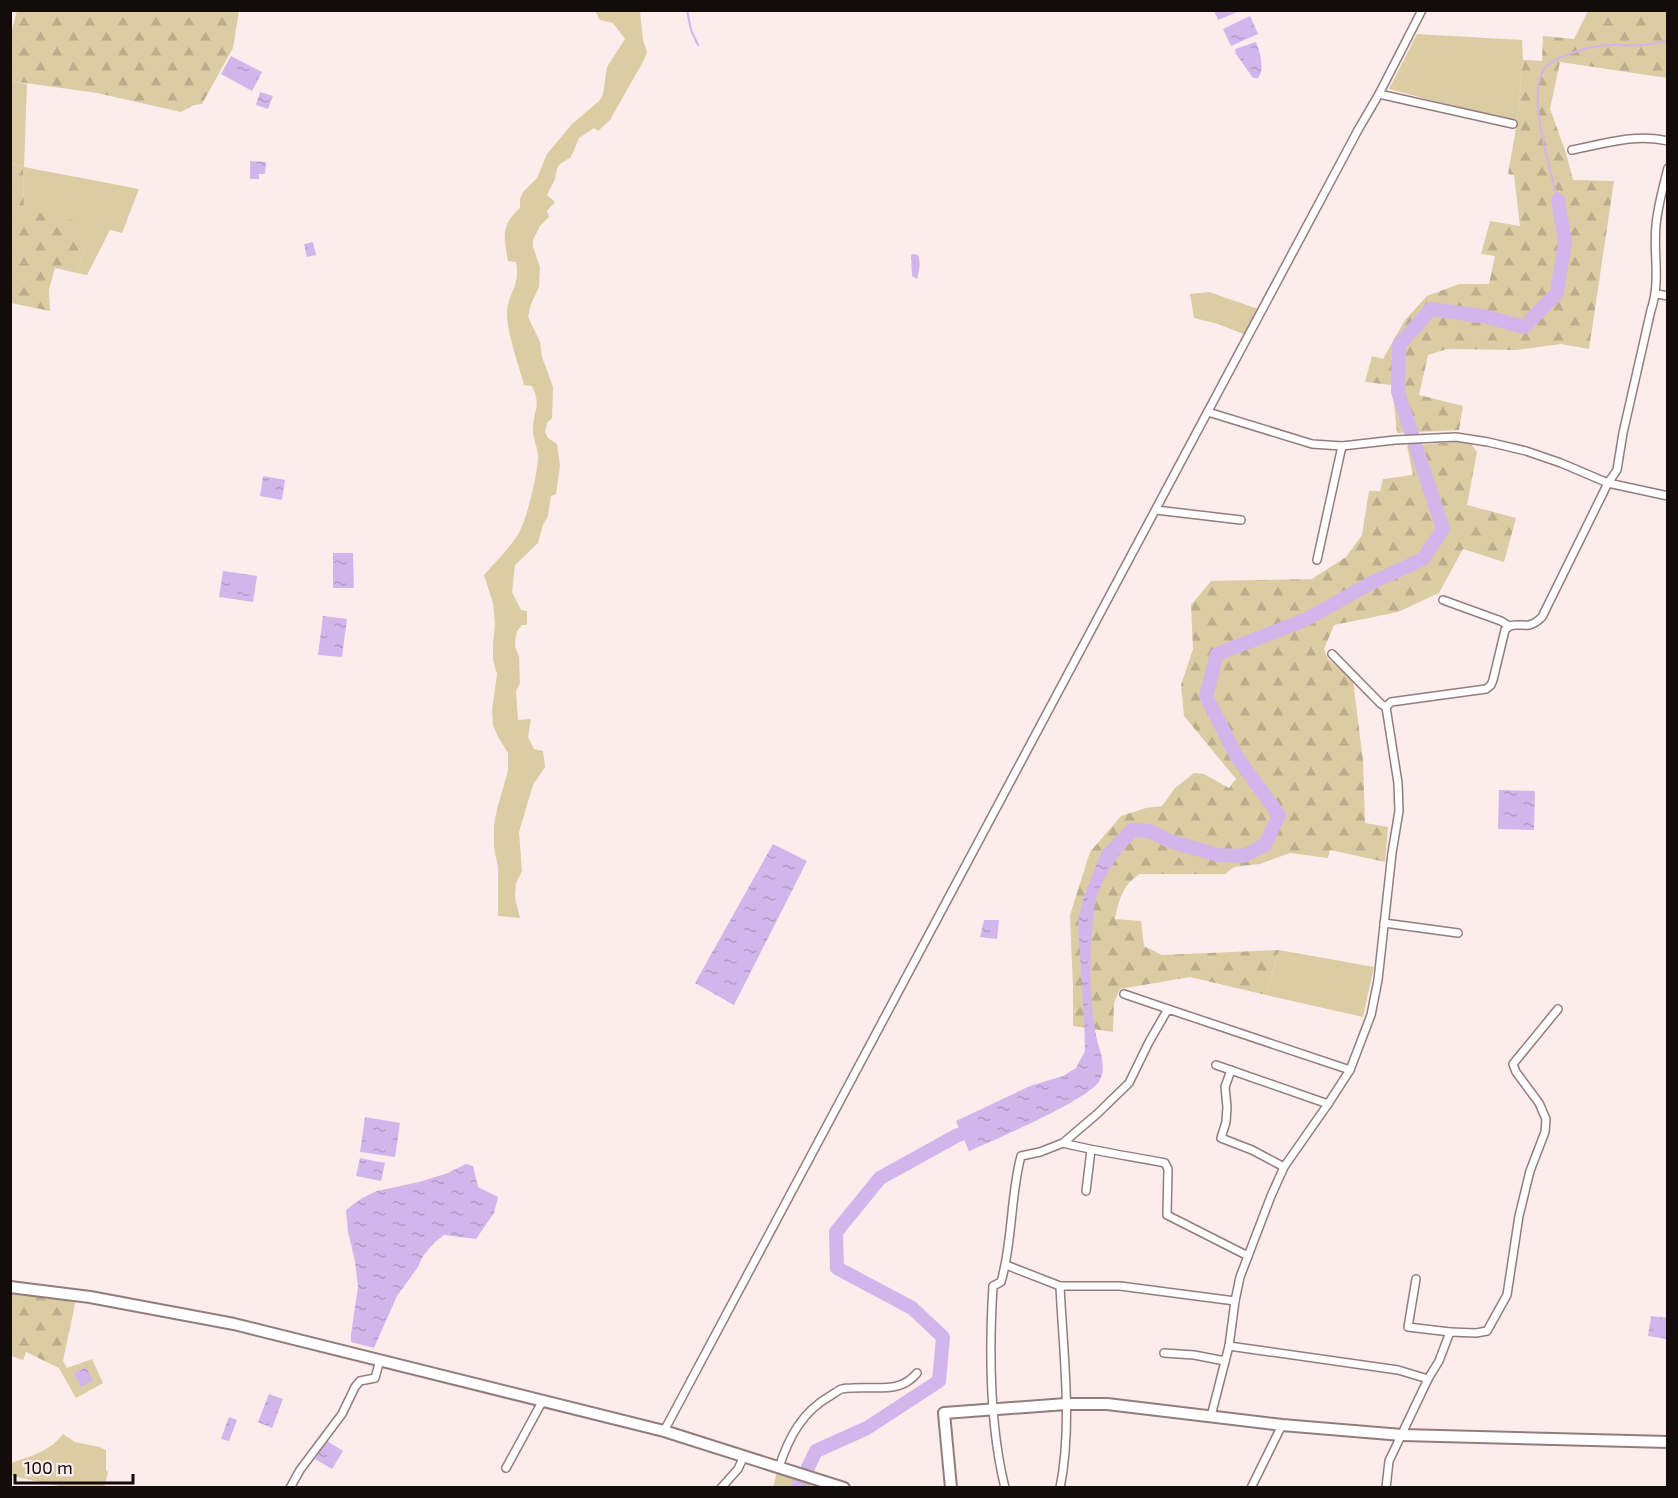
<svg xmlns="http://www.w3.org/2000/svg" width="1678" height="1498" font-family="'Exo 2',sans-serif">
<defs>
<pattern id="forest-firs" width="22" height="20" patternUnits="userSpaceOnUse" patternTransform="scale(1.5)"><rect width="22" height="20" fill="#dccca4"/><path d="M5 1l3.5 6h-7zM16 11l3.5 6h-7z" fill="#bcae8c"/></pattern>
<pattern id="water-ripples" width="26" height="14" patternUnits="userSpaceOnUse" patternTransform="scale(1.5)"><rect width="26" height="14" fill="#d2b5eb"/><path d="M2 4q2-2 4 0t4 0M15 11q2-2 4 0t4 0" fill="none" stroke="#b39ac8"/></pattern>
</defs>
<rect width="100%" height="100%" fill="#fdecec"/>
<g fill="#dccca4">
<path d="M595,11h45l3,29 4,12 -2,6 -35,62 -12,11 -4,-3 -15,10 -8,19 -11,7 -3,4 -2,11 -8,16 8,7 -8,9 2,6 -9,9 -7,14v7l7,20 -1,20 -8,17 -3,13 12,25 2,15 11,30 -1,31 -5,5 -2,9 3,6 9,6 3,22 -4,28 -5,2 -3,20 -5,9 -5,18 -23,22 -3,27 9,18 6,1v14h-5l-5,6 -2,10v5l4,11 1,26 -4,8 2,29 13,-1 -3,18 6,12 9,2 2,16 -12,18 -14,47 3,39 -6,12 -1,14 5,21 -22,-2v-48l-4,-21v-22l3,-16 11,-38v-18l-10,-16 -5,-12 -1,-15 5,-36 -4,-14v-17l2,-19 -2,-21 -9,-28c11,-13 24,-25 33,-39 9,-12 21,-63 21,-79 0,-9 -5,-18 -5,-27 0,-21 9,-23 -1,-44l-8,-1c-5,-19 -18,-55 -17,-73 1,-20 14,-26 9,-50l-8,-1c-4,-24 -8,-35 12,-53v-9l3,-7 14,-14 10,-24 25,-30 27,-23 4,-7 4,-27 18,-28 -12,-16 -13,-3z"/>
<polygon points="1417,34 1522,40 1523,60 1517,123 1389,89"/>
<polygon points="11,81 27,84 24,167 139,189 122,233 110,230 87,275 77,273 84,250 24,209 23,167 11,163"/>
<polygon points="1209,292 1258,309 1244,334 1215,323 1194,318 1190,294"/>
<polygon points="1279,950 1374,967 1363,1017 1266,995"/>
<polygon points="92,1359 103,1383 76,1398 59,1368 63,1361 67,1368"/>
<path d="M63,1434l12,8 24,5 7,3v20l2,2 -4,15h-40l-52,-11 -1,-13c20,-7 38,-11 52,-29z"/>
</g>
<g fill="url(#forest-firs)">
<polygon points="17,11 17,10 239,11 233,48 202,104 194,105 181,112 97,93 11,81 11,33"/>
<polygon points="1588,11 1667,11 1667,78 1560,62 1550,109 1566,153 1573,180 1614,181 1589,349 1561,344 1516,350 1447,349 1428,355 1419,395 1463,406 1459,430 1397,433 1392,385 1365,382 1372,356 1383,359 1405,320 1427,296 1459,284 1489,284 1495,256 1481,254 1490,221 1520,226 1514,175 1508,174 1517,123 1523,60 1542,61 1543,36 1574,39"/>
<polygon points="10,163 23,167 24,209 79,222 84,250 77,273 55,268 49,289 50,311 11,303"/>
<path d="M1453,442l17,1 7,9 -10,53 49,13 -12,44 -41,-13 -24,44 -41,19 -64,13 -10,24 4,10 25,21 10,81 2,62 23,4 -3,35 -55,-12 -2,8 -38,-5 -30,11 -26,3 -9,7h-85c-17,10 -21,26 -25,45l26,2 3,25 18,9 117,-5 -13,45 -76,-18 -70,12 -6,14 -1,29 -40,-6v-38l-3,-73 20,-63 31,-36 25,-8 16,-2 13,-18 19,-15 10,1 25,14 7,-9 -52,-63 -3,-31 12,-36 -2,-44 20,-24 101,-2 34,-22 16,-22 7,-44h11l3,-12 30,-4 -6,-29z"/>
<polygon points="10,1293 76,1299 63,1361 59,1368 26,1352 23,1360 11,1356"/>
<polygon points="777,1471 812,1482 810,1487 773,1488"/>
</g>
<g fill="url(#water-ripples)">
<polygon points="1242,10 1218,20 1214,11 1214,10"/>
<polygon points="1250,16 1258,34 1231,46 1223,29"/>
<path d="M1256,42c4,10 9,27 2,36h-5l-17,-24 -1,-5z"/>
<polygon points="231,56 262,72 252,91 221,74"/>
<polygon points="260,92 273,96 268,109 256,105"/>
<polygon points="250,161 266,162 265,174 259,174 259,179 250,179"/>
<polygon points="313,242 316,255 307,257 304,244"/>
<path d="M913,254l5,1c3,8 1,16 -1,24l-5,-3 -1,-21z"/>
<polygon points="263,476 285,480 282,500 260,496"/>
<polygon points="333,553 353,553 354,588 333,588"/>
<polygon points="223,571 257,576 253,602 219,597"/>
<polygon points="323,616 347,619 342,657 318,655"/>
<polygon points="1499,790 1535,791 1534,830 1498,829"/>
<path d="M1122,832l6,12c-13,17 -26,34 -32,55 -2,7 -2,15 -3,23 -4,37 -4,76 3,113 3,16 11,29 4,45 -9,19 -108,61 -131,71l-13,-30 74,-35 33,-10 13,-8 9,-17 -1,-31 -6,-99 6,-25 18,-45z"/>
<polygon points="773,844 807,861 734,1005 695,983"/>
<polygon points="984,920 999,920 997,939 980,937"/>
<polygon points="365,1117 400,1123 395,1157 360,1152"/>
<polygon points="360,1158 385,1163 381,1181 356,1176"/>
<polygon points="466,1164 473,1166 478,1187 498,1197 494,1213 476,1239 444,1235 434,1243 423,1256 418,1267 397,1296 374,1348 351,1342 351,1334 358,1287 355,1261 348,1232 346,1210 362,1198 377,1191 419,1182 448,1173"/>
<polygon points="1651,1316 1667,1318 1667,1339 1648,1336"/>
<polygon points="86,1367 93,1381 81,1387 74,1373"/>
<polygon points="269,1394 283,1399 272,1428 258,1422"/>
<polygon points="229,1417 237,1420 229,1441 221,1439"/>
<polygon points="327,1441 343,1451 332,1469 315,1459"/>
</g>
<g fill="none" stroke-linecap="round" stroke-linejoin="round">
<g stroke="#d2b5eb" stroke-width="2">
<polyline points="687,10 691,30 698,45"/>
<path d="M1558,200c-7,-30 -32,-103 -14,-131 7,-11 42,-21 54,-23 16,-2 31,0 47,-1 7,-1 15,-3 23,-4"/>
</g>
<g stroke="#d2b5eb" stroke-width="14">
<polyline points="1112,852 1132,830 1150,831 1169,841 1218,855 1243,856 1265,845 1279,815 1237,757 1206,696 1217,654 1305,620 1371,583 1423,559 1443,529 1398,392 1399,345 1431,309 1487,317 1524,327 1557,293 1565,241 1558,200"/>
<polyline points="798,1488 816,1451 867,1428 939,1381 943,1337 912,1308 837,1268 836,1232 880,1178 956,1136 979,1127"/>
</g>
<defs>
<g id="street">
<polyline points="1379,94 1513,124"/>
<path d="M1572,150c31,-6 64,-17 96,-9"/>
<polyline points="1657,294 1668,296"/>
<polyline points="1208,412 1312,444 1342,446 1395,440 1456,437 1488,442 1526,451 1561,463 1608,483 1668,496"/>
<polyline points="1156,510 1241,520"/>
<polyline points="1317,560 1342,446"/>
<polyline points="1443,600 1501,621 1509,626"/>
<polyline points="1332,654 1381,704 1386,707"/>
<polyline points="1384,923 1458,933"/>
<polyline points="1124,994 1168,1009"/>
<polyline points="1216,1065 1328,1104"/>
<polyline points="1231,1070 1225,1087 1227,1107 1226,1122 1221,1138 1252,1150 1284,1167"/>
<path d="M1063,1143c35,9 67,13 102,20l3,6 -1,46 81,41"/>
<polyline points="1086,1191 1091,1150"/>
<polyline points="1006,1265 1060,1286 1120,1286 1235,1301"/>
<polyline points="1416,1279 1408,1327 1450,1332"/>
<path d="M1060,1286c3,65 13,138 0,202"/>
<polyline points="1229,1346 1398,1370 1428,1379"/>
<polyline points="1164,1353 1194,1355 1225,1361"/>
<path d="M1211,1416l18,-70 6,-45 5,-24 31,-81 13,-29 44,-63 22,-34 21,-55 7,-35 14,-127 7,-42 -1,-28 -12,-76 5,-5 95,-13 5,-4 2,-5 12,-50c7,-8 14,-4 24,-5 5,-1 9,-4 13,-8l66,-134 9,-13 6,-37 28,-123c10,-29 2,-56 5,-85 2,-20 7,-38 12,-57"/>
<polyline points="664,1431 1358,130 1379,94 1422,10"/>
<path d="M779,1467c10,-30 23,-55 51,-71 4,-2 8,-6 12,-7 3,-1 7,-1 10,-1 24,-2 48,6 65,-15"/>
<polyline points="506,1468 542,1402"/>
<polyline points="290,1488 300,1470 342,1414 355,1387 360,1381 375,1378 380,1360"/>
<polyline points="721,1488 738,1469 744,1456"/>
<path d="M1005,1488c-16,-65 -16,-137 -12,-202l8,-4c12,-41 9,-85 20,-126l19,-4 23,-9 34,-29 32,-31 20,-41 19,-33 182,61"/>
<polyline points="1251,1488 1282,1425"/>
<polyline points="1386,1488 1389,1461 1428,1379 1439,1361 1450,1332 1476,1333 1487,1331 1507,1295 1519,1216 1530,1171 1545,1132 1546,1119 1539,1103 1516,1072 1513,1064 1558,1009"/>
</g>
<g id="secondary">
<polyline points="10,1287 90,1297 234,1324 664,1431 844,1488"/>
<polyline points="951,1488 944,1413 1066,1404 1107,1404 1282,1425 1402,1435 1668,1442"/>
</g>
</defs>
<use href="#street" stroke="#947c7c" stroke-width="10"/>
<use href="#secondary" stroke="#947c7c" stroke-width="14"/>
<use href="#street" stroke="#fff" stroke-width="7"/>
<use href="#secondary" stroke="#fff" stroke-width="10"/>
</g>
<rect width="1678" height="1498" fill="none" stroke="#140b0b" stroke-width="24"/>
<path d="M15 1474v9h118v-9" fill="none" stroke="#140b0b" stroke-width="3"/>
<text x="24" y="1474" font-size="18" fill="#140b0b" stroke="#fdecec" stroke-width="4.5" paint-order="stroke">100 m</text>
</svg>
